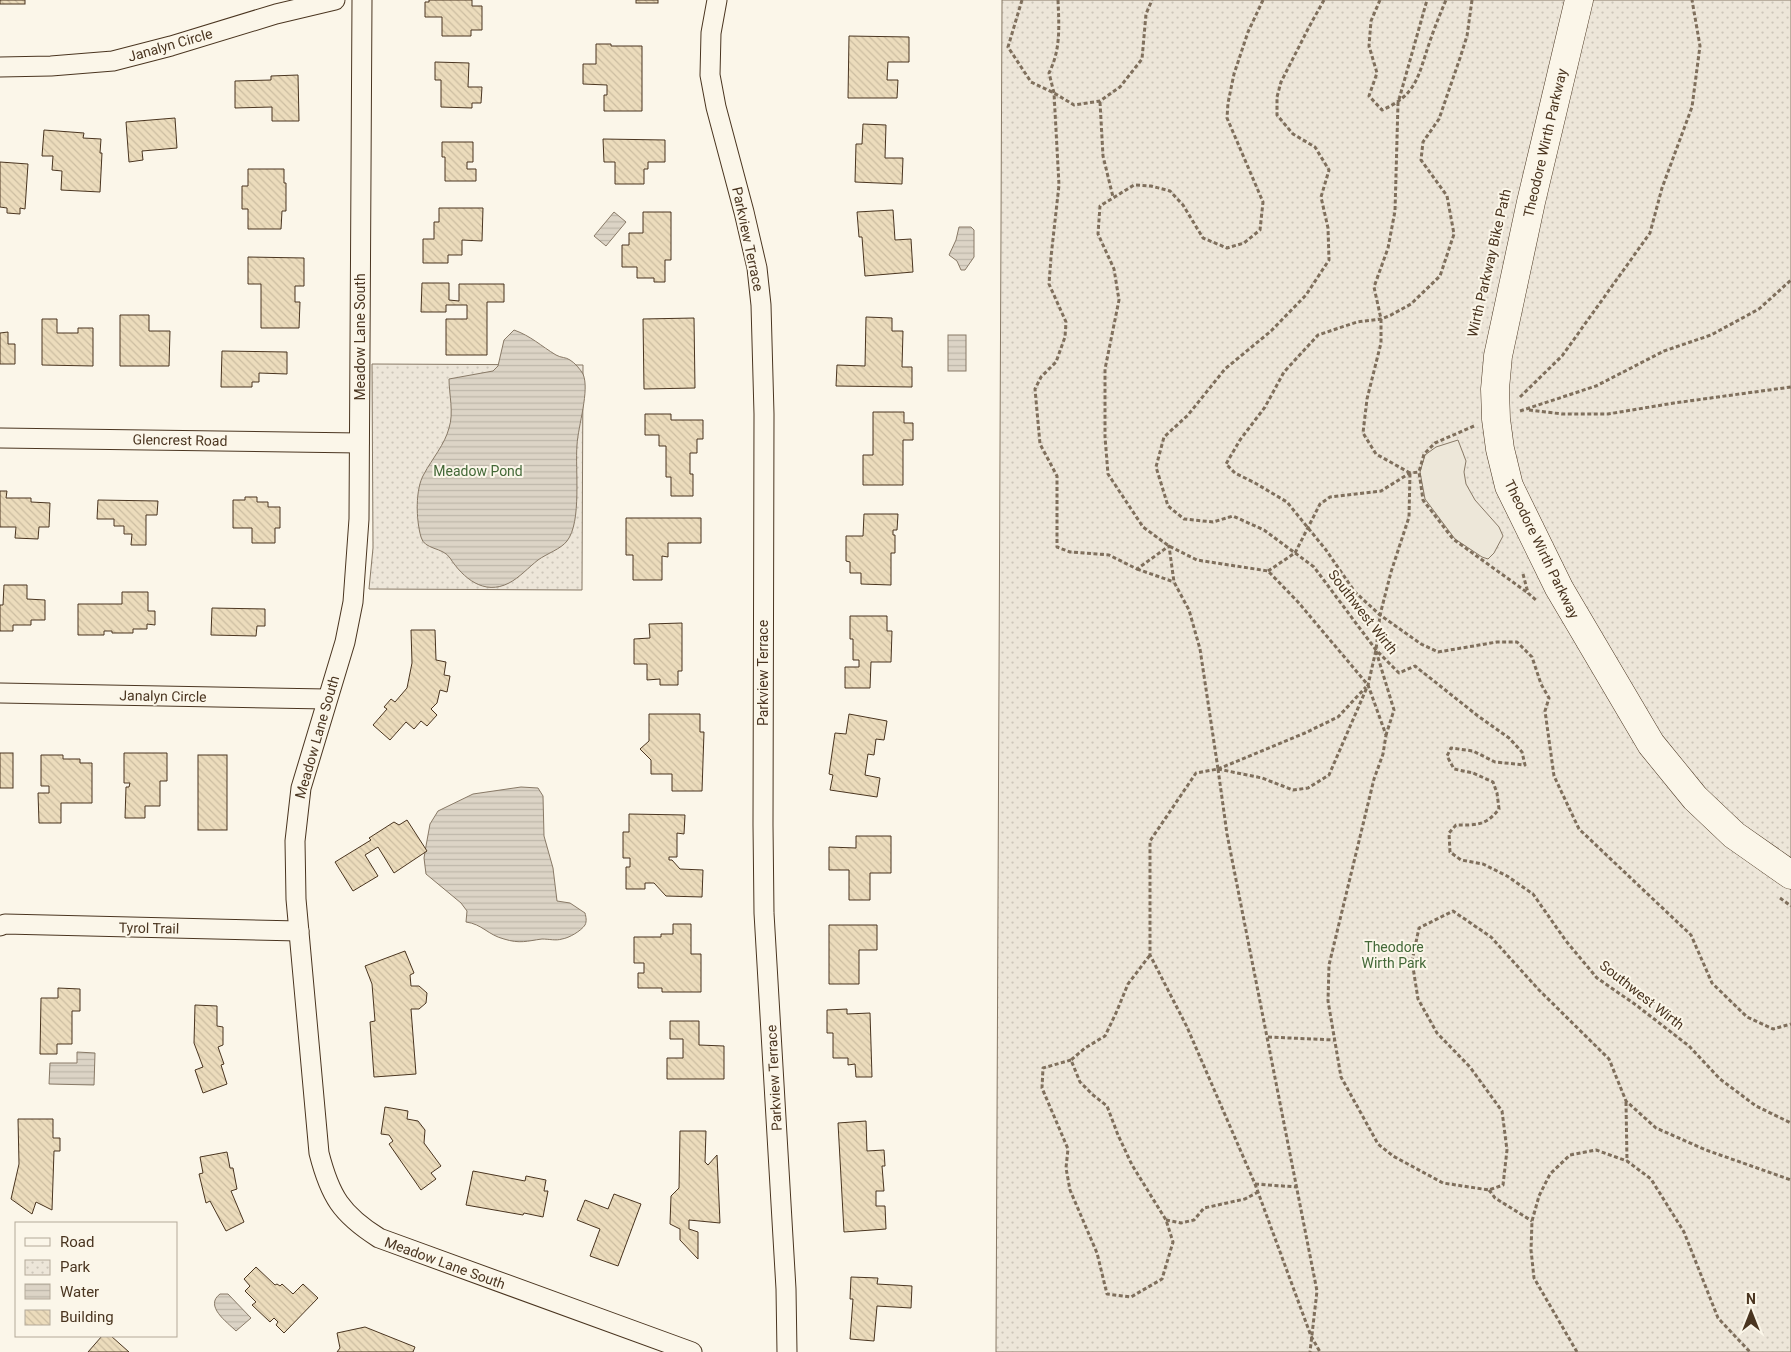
<svg xmlns="http://www.w3.org/2000/svg" width="1791" height="1352" font-family="Roboto,sans-serif">
<defs>
<pattern id="park-dots" width="8" height="8" patternUnits="userSpaceOnUse" patternTransform="scale(1.25)"><rect width="8" height="8" fill="#ede6d9"/><path d="M2 2h.1M6 6h.1" fill="none" stroke="#cdc6ba" stroke-width="1.8" stroke-linecap="round"/></pattern>
<pattern id="water-rules" width="6" height="5" patternUnits="userSpaceOnUse" patternTransform="scale(1.25)"><rect width="6" height="5" fill="#dcd4c6"/><path d="M0 2.5h6" fill="none" stroke="#beb7aa"/></pattern>
<pattern id="building-back-hatch" width="6" height="6" patternUnits="userSpaceOnUse" patternTransform="scale(1.25)"><rect width="6" height="6" fill="#ecdcbc"/><path d="M-1 5l2 2M0 0l6 6M5-1l2 2" fill="none" stroke="#ccbda1"/></pattern>
</defs>
<rect width="100%" height="100%" fill="#fbf6e9"/>
<g fill="url(#park-dots)" stroke="#887966">
<polygon points="1002,0 1791,0 1791,1352 996,1352"/>
<polygon points="372,364 583,365 582,590 369,589 373,548"/>
</g>
<polygon fill="#ede7d9" stroke="#887966" points="1458,440 1466,461 1464,472 1466,484 1475,500 1499,527 1503,536 1494,553 1488,559 1482,557 1455,539 1425,499 1420,472 1425,455 1436,447"/>
<g fill="url(#water-rules)" stroke="#887966">
<polygon points="614,212 626,222 606,246 594,236"/>
<polygon points="959,227 971,227 974,230 974,257 965,270 961,270 957,261 949,255 956,240"/>
<path d="M514,330c17,6 27,16 42,25 5,3 10,2 14,5 5,3 10,9 13,14 7,16 -5,52 -6,71 -2,24 5,77 -10,96 -6,8 -21,13 -29,19 -9,7 -19,18 -29,23 -25,13 -46,-5 -59,-25 -7,-11 -26,-8 -29,-21 -5,-17 -6,-48 3,-63 8,-15 21,-30 25,-46 5,-15 0,-34 0,-49l44,-8 5,-5 6,-26z"/>
<rect x="948" y="335" width="18" height="36"/>
<path d="M521,787l17,1 5,8 1,40 9,32 4,33 13,2 15,10c1,4 2,8 0,12 -4,6 -16,13 -23,14 -6,2 -13,0 -20,0 -15,2 -22,5 -38,0 -16,-4 -22,-15 -38,-17l1,-11 -6,-8 -35,-29 -2,-16 2,-12 4,-22 8,-13 35,-17z"/>
<polygon points="77,1052 95,1053 94,1085 49,1084 50,1063 77,1063"/>
<path d="M220,1294h8l23,24 -15,13c-9,-9 -32,-25 -16,-37z"/>
</g>
<g fill="url(#building-back-hatch)" stroke="#4a3520">
<rect x="0" y="0" width="25" height="4"/>
<polygon points="429,0 472,0 472,6 482,6 482,30 471,30 471,36 442,36 442,17 425,17 425,2 429,2"/>
<rect x="636" y="0" width="22" height="3"/>
<polygon points="849,36 909,37 909,62 888,62 887,80 898,80 897,98 848,98"/>
<polygon points="596,44 611,44 611,46 642,46 642,111 604,111 604,95 607,95 607,85 583,84 583,64 596,64"/>
<polygon points="435,62 469,63 468,87 482,87 481,103 472,103 472,108 441,107 441,80 435,80"/>
<polygon points="298,75 299,121 272,121 272,107 235,108 235,81 271,80 271,76"/>
<polygon points="175,118 177,148 142,151 143,160 129,162 126,122"/>
<polygon points="863,124 886,125 885,158 903,158 902,184 855,182 856,144 862,144"/>
<polygon points="44,130 84,133 83,138 101,139 100,153 102,153 100,192 61,190 62,171 52,170 53,156 42,156"/>
<polygon points="603,139 665,140 665,162 648,162 648,169 644,169 644,184 615,184 615,162 604,162"/>
<polygon points="442,142 473,142 473,162 467,162 467,169 476,169 476,181 445,181 445,157 442,157"/>
<polygon points="0,162 28,164 25,209 20,208 20,214 7,213 7,208 0,207"/>
<polygon points="248,169 284,169 284,183 286,183 286,211 282,211 281,229 248,229 248,209 242,209 242,186 248,186"/>
<polygon points="439,208 483,208 482,241 462,240 462,255 448,255 448,263 423,263 423,239 434,239 434,222 439,222"/>
<polygon points="893,210 895,240 911,239 913,272 865,276 862,237 859,237 857,212"/>
<polygon points="643,212 671,212 671,260 665,260 665,282 654,282 654,278 637,278 637,267 622,267 622,245 629,245 629,233 643,233"/>
<polygon points="248,257 304,258 304,286 295,286 295,302 300,302 299,328 261,328 261,284 248,284"/>
<polygon points="422,283 449,283 449,300 459,301 459,284 504,284 504,302 487,302 487,355 446,355 446,319 467,319 467,305 446,305 446,312 421,312"/>
<polygon points="120,315 149,315 149,331 170,331 169,366 120,366"/>
<polygon points="866,317 892,318 892,331 903,331 902,367 912,367 912,387 836,386 837,365 865,366"/>
<polygon points="694,318 695,388 644,389 643,319"/>
<polygon points="42,319 57,319 57,333 78,333 78,328 93,328 93,366 42,365"/>
<polygon points="8,332 8,344 15,344 15,364 0,364 0,333"/>
<polygon points="222,351 287,352 287,374 259,373 259,382 252,382 252,387 221,387"/>
<polygon points="873,412 904,412 904,423 913,423 913,440 903,440 903,485 863,485 863,455 873,455"/>
<polygon points="645,414 671,414 671,420 703,420 703,439 697,439 697,453 690,453 690,474 693,474 693,496 671,496 671,477 666,477 666,446 659,446 659,435 645,435"/>
<polygon points="0,491 7,491 6,498 31,498 31,502 50,503 49,527 39,527 38,539 15,538 16,527 0,527"/>
<polygon points="245,497 257,497 257,502 268,502 268,507 280,507 280,528 275,528 275,543 252,543 252,528 233,528 233,500 245,500"/>
<polygon points="98,500 158,501 157,515 146,515 146,545 131,545 132,534 124,534 124,526 114,526 114,519 97,519"/>
<polygon points="864,514 898,514 897,530 893,530 893,535 895,535 895,553 891,553 891,585 861,584 861,573 850,573 850,562 846,561 846,536 863,536"/>
<polygon points="626,518 701,518 701,543 668,543 668,557 662,556 662,580 633,580 633,555 626,555"/>
<polygon points="4,585 27,585 27,599 45,600 45,620 31,620 31,625 13,625 13,631 0,631 0,605 3,605"/>
<polygon points="122,592 148,592 148,611 155,611 155,625 147,624 147,629 133,629 133,633 112,633 112,631 104,631 104,635 78,635 78,604 122,604"/>
<polygon points="212,608 265,609 265,626 257,626 256,636 211,635"/>
<polygon points="850,616 887,616 887,631 892,631 891,662 871,662 870,688 845,688 845,667 859,667 859,660 853,660 853,639 850,639"/>
<polygon points="682,623 682,671 678,671 678,685 660,685 660,679 647,680 647,664 634,664 634,639 650,638 649,624"/>
<polygon points="411,630 435,630 436,660 446,662 444,675 450,676 447,692 440,690 437,703 431,709 437,715 427,726 421,721 414,729 406,722 390,740 373,725 387,709 384,707 391,699 395,702 407,688 412,663"/>
<polygon points="649,714 700,714 700,732 704,732 702,791 672,791 672,774 651,774 651,760 640,749 649,741"/>
<polygon points="849,714 887,721 884,740 876,739 874,755 868,754 865,775 880,778 877,797 830,790 833,775 829,774 835,733 846,734"/>
<rect x="0" y="753" width="13" height="35"/>
<polygon points="124,753 167,753 167,781 160,781 160,806 145,806 145,818 125,818 126,787 129,787 130,783 124,783"/>
<polygon points="41,755 63,755 63,759 80,759 80,763 92,763 92,803 61,803 61,823 39,823 38,793 49,793 49,786 41,786"/>
<rect x="198" y="755" width="29" height="75"/>
<polygon points="629,814 685,815 684,834 677,833 677,857 669,857 669,860 672,860 680,869 703,870 702,897 666,896 654,883 645,883 645,889 626,889 626,867 630,867 630,858 623,858 623,832 629,832"/>
<polygon points="407,820 427,851 394,873 378,847 365,855 378,876 353,891 335,862 371,840 369,838 394,822 399,825"/>
<polygon points="856,836 891,836 891,873 870,873 870,900 849,900 849,870 829,870 829,847 856,848"/>
<polygon points="673,924 691,924 691,954 701,954 701,992 662,992 662,988 638,988 638,973 644,973 644,963 634,963 634,937 661,937 661,934 673,934"/>
<polygon points="829,925 877,925 877,950 859,950 859,984 829,984"/>
<polygon points="405,951 414,973 410,975 411,986 419,986 427,993 426,1003 419,1009 411,1009 416,1074 374,1077 370,1022 375,1021 372,984 365,966"/>
<polygon points="58,988 80,989 80,1011 72,1011 72,1044 57,1044 57,1054 40,1054 41,998 58,998"/>
<polygon points="195,1005 217,1006 217,1026 223,1027 223,1045 218,1047 224,1064 221,1065 227,1084 203,1093 195,1070 203,1067 194,1043"/>
<polygon points="847,1009 847,1014 870,1013 872,1077 856,1077 855,1064 848,1065 848,1058 833,1058 833,1033 827,1033 827,1010"/>
<polygon points="670,1021 699,1021 699,1045 724,1046 724,1079 667,1079 667,1058 683,1058 683,1039 670,1039"/>
<polygon points="385,1107 408,1111 407,1119 418,1121 425,1130 424,1143 441,1166 431,1173 436,1179 421,1190 389,1144 393,1141 389,1135 381,1134"/>
<polygon points="18,1119 53,1119 53,1138 60,1138 60,1151 54,1151 52,1210 36,1202 32,1214 11,1199 19,1164"/>
<polygon points="866,1121 867,1151 884,1150 885,1166 882,1166 884,1191 876,1191 876,1206 885,1206 886,1229 844,1232 838,1123"/>
<polygon points="680,1131 706,1131 705,1162 708,1165 717,1155 720,1223 689,1220 689,1229 698,1232 698,1259 680,1240 680,1229 670,1224 671,1196 679,1188"/>
<polygon points="227,1152 230,1168 233,1168 237,1189 231,1191 244,1222 226,1231 210,1201 206,1203 199,1174 203,1173 200,1157"/>
<polygon points="473,1171 525,1181 526,1176 546,1180 544,1191 548,1191 543,1217 524,1213 523,1215 466,1205"/>
<polygon points="614,1194 641,1204 618,1266 590,1256 600,1229 577,1220 585,1200 608,1209"/>
<polygon points="256,1267 275,1285 277,1284 280,1286 282,1284 293,1294 303,1284 318,1298 284,1333 276,1325 278,1322 274,1318 270,1322 252,1305 256,1302 245,1291 250,1286 244,1279"/>
<polygon points="851,1277 878,1278 877,1284 912,1286 911,1308 877,1306 874,1341 850,1339 853,1299 850,1299"/>
<polygon points="365,1327 415,1347 413,1352 337,1352 340,1348 337,1333"/>
<polygon points="102,1336 111,1336 129,1352 88,1352"/>
</g>
<g fill="none" stroke-linecap="round" stroke-linejoin="round">
<defs>
<g id="street">
<path d="M362,0l-3,519 -6,83 -8,40 -44,146 -6,53 1,58 23,254c11,43 22,61 60,85l313,114"/>
<polyline points="717,0 711,33 710,75 716,107 744,212 757,268 761,305 764,414 763,825 764,913 786,1289 787,1352"/>
<polyline points="0,67 51,66 113,61 171,46 276,14 335,0"/>
<polyline points="0,438 359,443"/>
<polyline points="0,693 327,699"/>
<polyline points="0,926 5,924 299,931"/>
</g>
<polyline id="secondary" points="1579,0 1531,202 1498,356 1495,389 1496,419 1500,449 1509,486 1559,588 1651,744 1695,798 1734,835 1791,875"/>
</defs>
<use href="#street" stroke="#4a3520" stroke-width="21"/>
<use href="#secondary" stroke="#4a3520" stroke-width="29"/>
<g stroke="#7f6f5c" stroke-width="3" stroke-dasharray="4 2.5" stroke-linecap="butt">
<polyline points="1022,0 1008,47 1031,82 1054,93 1074,105 1100,101 1120,87 1142,59 1146,14 1152,0"/>
<path d="M1058,0c1,26 3,49 -9,73l5,20 5,92 -8,72 -2,27 17,38 -1,15 -9,25 -15,15 -6,12 5,55 17,32v71l13,5 39,3 28,14 32,-23 5,36 15,28 11,39 18,120 -22,4 -46,68v114l37,72 68,157 56,152 9,16"/>
<polyline points="1263,0 1248,32 1234,74 1228,103 1227,118 1263,202 1260,230 1244,243 1227,248 1203,238 1183,205 1170,191 1151,186 1134,185 1100,206 1098,234 1114,269 1119,300 1105,369 1105,437 1108,474 1143,527 1169,546 1197,560 1268,571 1298,602 1368,685 1386,735 1383,754 1374,779 1329,965 1328,1001 1341,1077 1378,1144 1393,1156 1443,1183 1489,1190 1503,1185 1507,1150 1502,1111 1470,1067 1437,1033 1418,999 1412,961 1419,928 1453,911 1491,937 1538,989 1609,1059 1626,1101 1656,1128 1706,1150 1791,1180"/>
<path d="M1324,0l-15,27 -28,55 -4,15v18l16,19 22,13 14,23 -8,27 7,31 1,32 -23,35 -35,36 -46,38 -37,46 -24,22 -8,30 12,39 16,13 29,3 20,-6 31,14 50,37 62,83 23,23 16,-7 63,50 31,22 13,14 3,13 -30,-3 -22,-11 -22,-3 -4,8 7,13 19,4 20,9 4,11 2,16c-13,17 -23,16 -43,16l-7,8 1,19 11,8 22,4 24,12 26,18 33,47 31,37 39,27 53,41 31,33 36,27 35,17"/>
<path d="M1380,0l-9,21 -2,25 8,27 -8,23 13,14c35,-15 36,-34 47,-66 5,-15 11,-30 17,-44"/>
<polyline points="1472,0 1467,36 1460,58 1439,119 1423,142 1421,160 1447,196 1454,234 1440,276 1411,304 1391,315 1381,319 1357,322 1318,335 1284,372 1265,407 1240,440 1226,464 1235,473 1255,483 1287,502 1326,550 1355,592 1380,615 1421,644 1438,652 1497,642 1517,642 1532,657 1541,684 1549,698 1545,711 1554,776 1579,829 1691,935 1712,983 1747,1017 1773,1029 1791,1024"/>
<polyline points="1100,102 1103,156 1113,197"/>
<polyline points="1520,397 1562,356 1650,233 1662,188 1692,107 1700,46 1692,0"/>
<polyline points="1529,410 1562,414 1608,414 1674,403 1791,387"/>
<polyline points="1520,411 1596,386 1664,351 1711,335 1759,309 1791,280"/>
<polyline points="1474,426 1435,443 1424,454 1419,472 1423,500 1453,539 1528,593"/>
<polyline points="1410,473 1376,454 1363,433 1367,399 1381,343 1381,319 1374,287 1388,248 1395,211 1398,103 1427,0"/>
<polyline points="1137,569 1174,582"/>
<polyline points="1268,571 1295,553 1320,504 1330,497 1381,491 1410,473 1419,472"/>
<polyline points="1523,574 1528,593 1537,601"/>
<polyline points="1376,651 1394,710 1386,735"/>
<polyline points="1218,769 1227,834 1317,1291 1310,1352"/>
<polyline points="1218,769 1262,778 1293,790 1308,788 1329,775 1368,685 1376,650 1380,615 1391,572 1409,517 1410,473"/>
<polyline points="1218,769 1305,733 1338,717 1366,687"/>
<polyline points="1780,898 1791,906"/>
<polyline points="1268,1037 1334,1040"/>
<polyline points="1071,1060 1043,1068 1042,1088 1068,1149 1066,1168 1070,1190 1097,1253 1107,1294 1131,1297 1162,1279 1173,1242 1166,1220 1132,1165 1118,1135 1107,1106 1093,1095 1080,1082 1071,1060 1085,1048 1105,1036 1116,1013 1128,984 1150,955"/>
<polyline points="1626,1102 1627,1161"/>
<polyline points="1255,1184 1297,1187"/>
<polyline points="1489,1190 1495,1198 1532,1221"/>
<polyline points="1166,1220 1181,1223 1194,1220 1204,1208 1245,1199 1258,1192"/>
<polyline points="1577,1352 1534,1278 1531,1250 1532,1221 1539,1196 1550,1174 1570,1155 1596,1150 1627,1161 1651,1179 1684,1232 1718,1318 1750,1352"/>
</g>
<use href="#street" stroke="#fbf6e9" stroke-width="19"/>
<use href="#secondary" stroke="#fbf6e9" stroke-width="28"/>
</g>
<g text-anchor="middle" stroke-width="4" stroke-linejoin="round" paint-order="stroke">
<g font-size="14" fill="#4a3520" stroke="#fbf6e9">
<text transform="translate(170 45) rotate(-16)" y="5">Janalyn Circle</text>
<text transform="translate(1545 143) rotate(-77)" y="5">Theodore Wirth Parkway</text>
<text transform="translate(748 239) rotate(78)" y="5">Parkview Terrace</text>
<text transform="translate(1489 263) rotate(-77)" y="5">Wirth Parkway Bike Path</text>
<text transform="translate(360 337) rotate(-90)" y="5">Meadow Lane South</text>
<text transform="translate(180 440) rotate(1)" y="5">Glencrest Road</text>
<text transform="translate(1542 549) rotate(64)" y="5">Theodore Wirth Parkway</text>
<text transform="translate(1363 612) rotate(52)" y="5">Southwest Wirth</text>
<text transform="translate(763 673) rotate(-90)" y="5">Parkview Terrace</text>
<text transform="translate(163 696) rotate(1)" y="5">Janalyn Circle</text>
<text transform="translate(317 737) rotate(-74)" y="5">Meadow Lane South</text>
<text transform="translate(149 928) rotate(1)" y="5">Tyrol Trail</text>
<text transform="translate(1642 995) rotate(38)" y="5">Southwest Wirth</text>
<text transform="translate(774 1078) rotate(-93)" y="5">Parkview Terrace</text>
<text transform="translate(445 1263) rotate(20)" y="5">Meadow Lane South</text>
</g>
<g font-size="14" fill="#436837" stroke="#fbf6e9">
<text x="478" y="476">Meadow Pond</text>
<text x="1394" y="952">Theodore<tspan x="1394" dy="16">Wirth Park</tspan></text>
</g>
</g>
<rect x="15" y="1222" width="162" height="115" fill="#fbf6e9" stroke="#b4a999"/>
<rect x="25" y="1238" width="25" height="8" fill="#fbf6e9" stroke="#b4a999"/>
<text x="60" y="1247" font-size="15" fill="#4a3520">Road</text>
<rect x="25" y="1260" width="25" height="15" fill="url(#park-dots)" stroke="#b4a999"/>
<text x="60" y="1272" font-size="15" fill="#4a3520">Park</text>
<rect x="25" y="1284" width="25" height="15" fill="url(#water-rules)" stroke="#b4a999"/>
<text x="60" y="1297" font-size="15" fill="#4a3520">Water</text>
<rect x="25" y="1310" width="25" height="15" fill="url(#building-back-hatch)" stroke="#b4a999"/>
<text x="60" y="1322" font-size="15" fill="#4a3520">Building</text>
<g transform="translate(1751 1312)" stroke="#fbf6e9" stroke-width="4" paint-order="stroke">
<path d="M0-4L9 19L0 12L-9 19Z" fill="#4a3520"/>
<text y="-8" font-size="14" font-weight="bold" text-anchor="middle" fill="#4a3520">N</text>
</g>
</svg>
